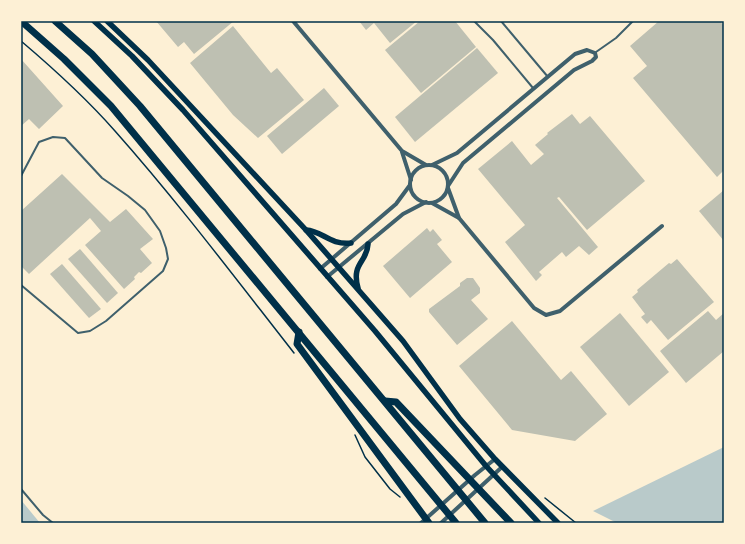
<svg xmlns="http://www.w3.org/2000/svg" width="745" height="544" font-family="'Asap Condensed',sans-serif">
<rect width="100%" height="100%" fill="#fdf0d5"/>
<g fill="#b9caca">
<polygon points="724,447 724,523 617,523 593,511"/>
<polygon points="21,500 40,523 21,523"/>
</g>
<g fill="#bec0b2">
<polygon points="156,21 234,21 194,54 184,42 178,47"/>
<polygon points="359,21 417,21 390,43 374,23 366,30"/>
<polygon points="420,21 455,21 476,47 421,93 385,50"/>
<polygon points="659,21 720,21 724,26 724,170 717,177 633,78 647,66 630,46"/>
<polygon points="233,26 271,73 277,68 304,100 258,138 233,115 190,63"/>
<polygon points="477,48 498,73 415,142 395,117"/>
<polygon points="21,59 63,106 39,129 29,119 21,126"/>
<polygon points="324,88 339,106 282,154 267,136"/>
<polygon points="572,114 580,124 590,116 645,181 587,230 559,197 557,198 598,247 589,255 579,246 566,257 562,252 539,272 542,275 536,281 505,242 525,225 478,169 512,141 531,165 544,154 535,145 548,134 547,133"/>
<polygon points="62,174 110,222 126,209 153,239 140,249 152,263 141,273 139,272 134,277 135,279 124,289 85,245 101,231 90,218 29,274 21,266 21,211"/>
<polygon points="724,190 724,241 699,211"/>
<polygon points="427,228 430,232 433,229 442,240 437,244 452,262 410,298 383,266"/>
<polygon points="80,249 118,293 107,303 68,259"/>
<polygon points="677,259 714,302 668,340 651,320 647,324 641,317 645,314 632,297 638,292 637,290 669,263 671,264"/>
<polygon points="62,264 101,309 89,318 50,274"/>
<polygon points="467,278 473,278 480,288 480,293 471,300 488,319 457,345 429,312 429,309 460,286 460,283"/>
<polygon points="708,311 716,320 724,313 724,351 686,383 660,351"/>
<polygon points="620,313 669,372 629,406 580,347"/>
<polygon points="512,321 561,380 571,371 607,414 575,441 512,430 459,366"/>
</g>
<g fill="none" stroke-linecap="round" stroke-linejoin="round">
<g stroke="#003049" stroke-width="1.5">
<path d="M21,41c33,28 65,57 94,90 63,71 121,148 179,222"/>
<polyline points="355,435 365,457 390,489 400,497"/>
<polyline points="545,498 576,523"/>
</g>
<g stroke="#3f606c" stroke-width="2">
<polyline points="474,21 493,40 533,88"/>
<polyline points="501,21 548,77"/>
<polyline points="596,52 616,38 633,21"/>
<polyline points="21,176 39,142 53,137 65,138 102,178 128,196 145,210 160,231 166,248 168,259 163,271 106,321 90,331 78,333 21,285"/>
<polyline points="21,489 43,515 53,523"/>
</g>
<g stroke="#3f606c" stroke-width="4">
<polyline points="293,21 402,151 426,165"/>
<polyline points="402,152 411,180"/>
<polyline points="432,165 457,153 575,54 587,50 595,53 596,57 592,61 574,70 463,163 448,186"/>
<circle cx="429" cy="184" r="19"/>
<polyline points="448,188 459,218 534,308 546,315 560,311 662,226"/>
<polyline points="432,203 459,218"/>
<polyline points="320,269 396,204 410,185"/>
<polyline points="327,277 403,214 426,202"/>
<polyline points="421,523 475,475 495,459"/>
<polyline points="441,523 502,467"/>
</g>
<g stroke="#003049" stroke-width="5.5">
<polyline points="94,21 132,56 183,110 375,331 486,466 539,523"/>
<polyline points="107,21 148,60 306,230 403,341 460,419 495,459 558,523"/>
<path d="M306,230c17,1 23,15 45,13"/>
<path d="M358,288c-7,-25 9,-25 10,-44"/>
</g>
<g stroke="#003049" stroke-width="7">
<polyline points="21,21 64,59 111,106 456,523"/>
<polyline points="55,21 92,54 140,106 485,523"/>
<polyline points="299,332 297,344 429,523"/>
<polyline points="385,401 396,402 511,523"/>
</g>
</g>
<rect width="745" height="544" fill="none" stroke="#fdf0d5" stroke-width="44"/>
<rect x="22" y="22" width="701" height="500" fill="none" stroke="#003049" stroke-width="1.5"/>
</svg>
